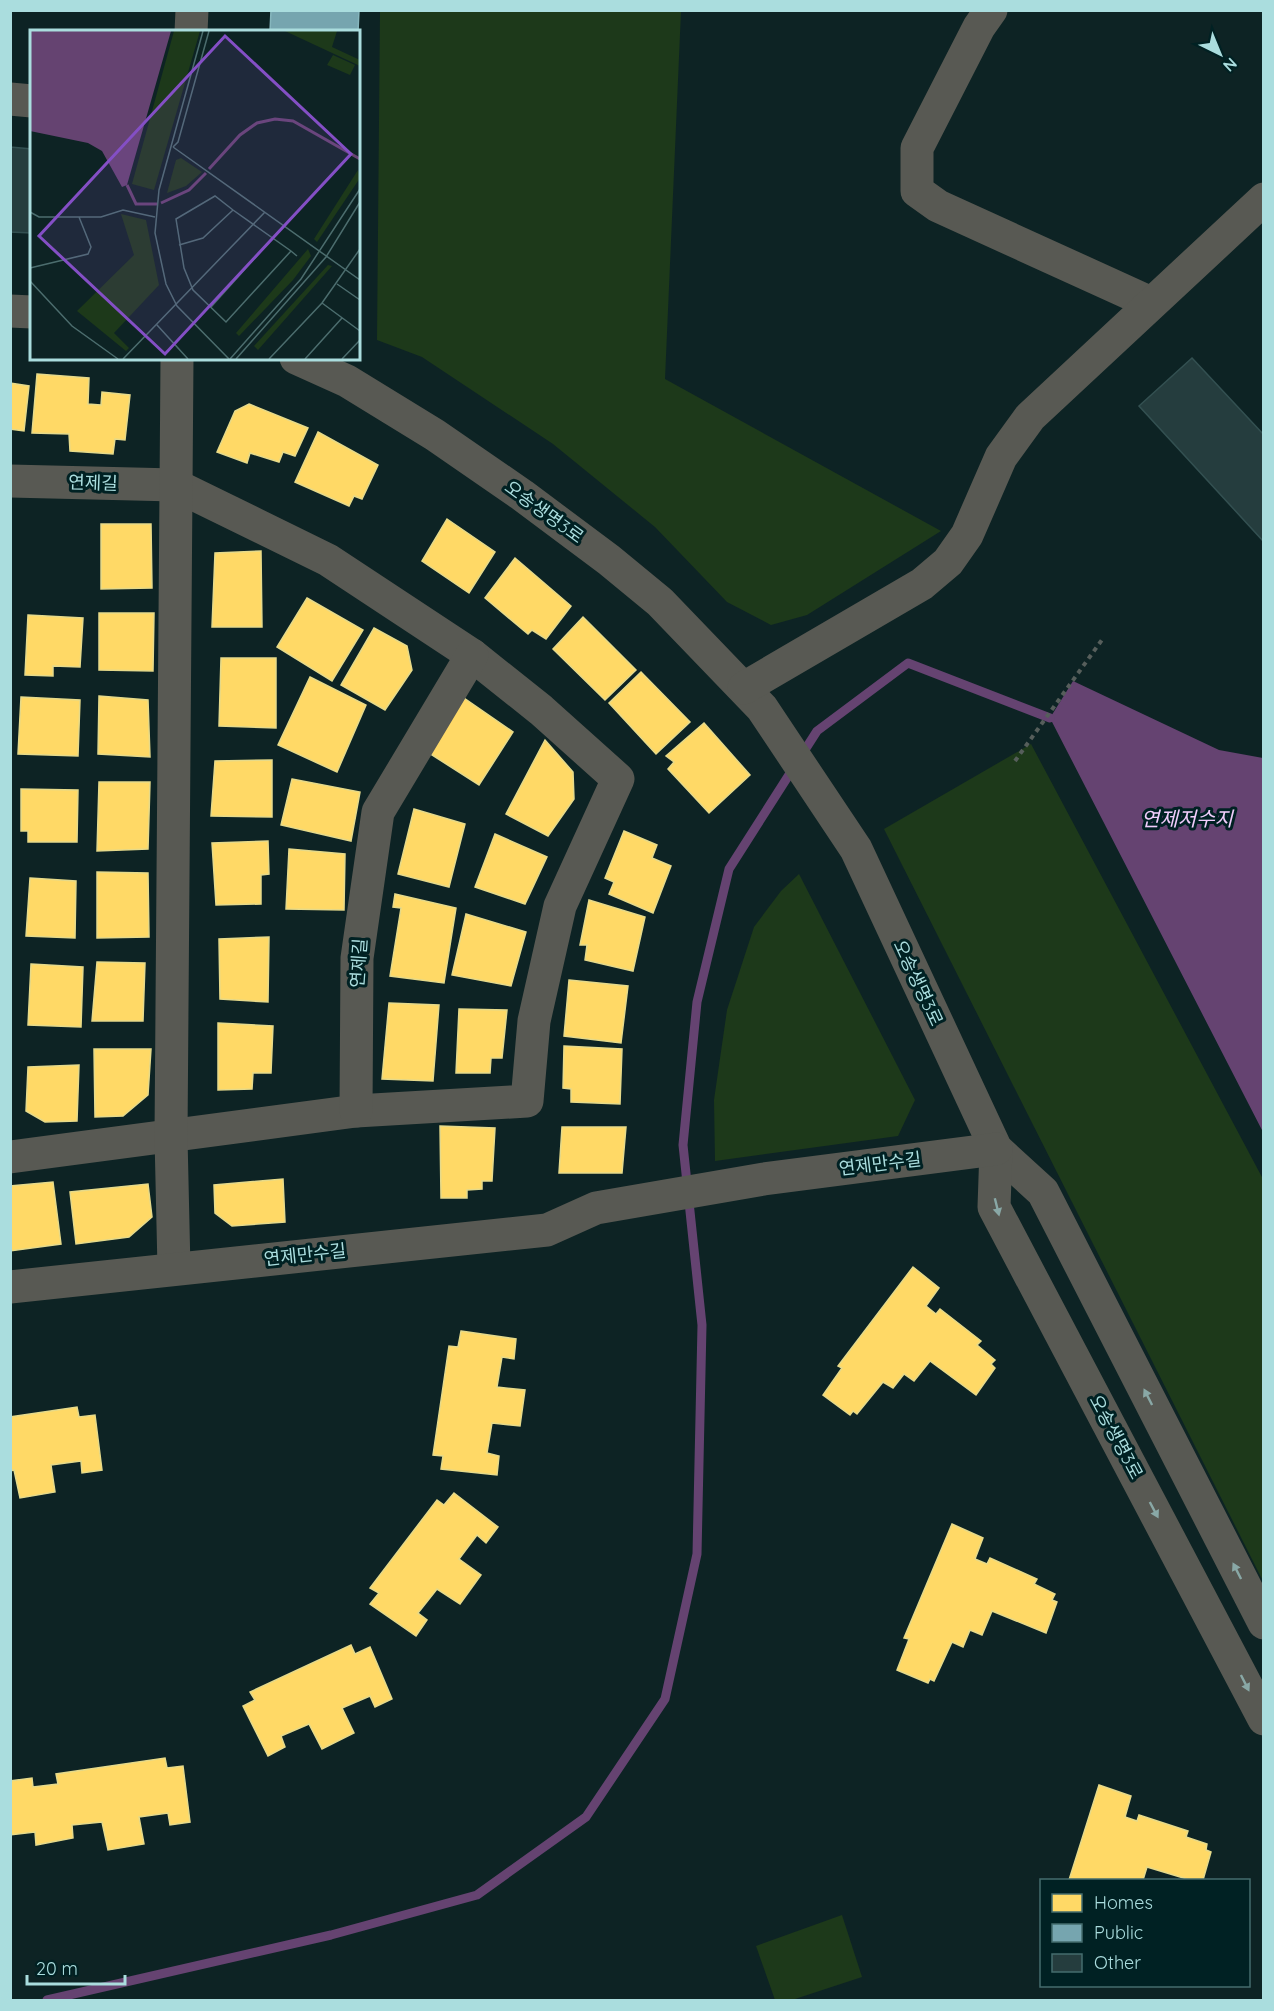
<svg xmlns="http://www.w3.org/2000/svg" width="1274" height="2011" font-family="Quicksand,'Noto Sans KR',sans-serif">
<rect width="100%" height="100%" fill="#0d2324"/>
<g fill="#1d391a">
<polygon points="380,11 681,11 665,379 941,531 807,615 771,625 727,602 655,527 553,444 422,357 377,340"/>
<polygon points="1031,744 1263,1179 1263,1581 884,829"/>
<polygon points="799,874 915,1100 898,1136 715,1161 714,1100 727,1010 754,927 781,891"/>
<polygon points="842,1915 862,1977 792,2000 775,2000 756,1946"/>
</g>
<polygon fill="#654371" points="1073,681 1219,750 1263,758 1263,1132 1050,718"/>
<g fill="#ffd966" stroke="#e6da8a" stroke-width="1.5">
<polygon points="37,374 89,378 88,404 101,405 102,392 130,395 125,440 115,439 113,454 70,451 69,434 32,433"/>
<polygon points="10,383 29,386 24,431 10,429"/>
<polygon points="249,404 308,428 295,456 283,452 279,462 250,453 247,463 217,452 235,411"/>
<polygon points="318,432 378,465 362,499 354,496 349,506 295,482"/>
<polygon points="447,519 495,552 469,593 422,561"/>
<polygon points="101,524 151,524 152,588 101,589"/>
<polygon points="261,551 262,627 212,627 215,553"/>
<polygon points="515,558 571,606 546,639 532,630 528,634 485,598"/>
<polygon points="307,598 363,630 332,681 277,647"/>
<polygon points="99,613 154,613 153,671 99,670"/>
<polygon points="28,615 83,618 80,667 53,666 53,676 25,675"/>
<polygon points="583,617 636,670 605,700 553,649"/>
<polygon points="374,628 407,646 412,670 385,710 341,685"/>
<polygon points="221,658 276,658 276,728 219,726"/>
<polygon points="641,672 690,722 656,754 609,703"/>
<polygon points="310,677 366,705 337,772 278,745"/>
<polygon points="99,696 148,700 150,757 98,754"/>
<polygon points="21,697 80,700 78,756 18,754"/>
<polygon points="464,698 513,732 479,785 429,753"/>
<polygon points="704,723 750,775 709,813 668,769 674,762 666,756"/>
<polygon points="545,740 573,772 574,799 548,836 506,814"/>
<polygon points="272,760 272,817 211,816 215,761"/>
<polygon points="292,779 360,792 351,841 281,825"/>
<polygon points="99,782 150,782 148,849 97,851"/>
<polygon points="21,789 78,790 77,842 28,842 28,831 21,831"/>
<polygon points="414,809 465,824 449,887 398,874"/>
<polygon points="624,831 657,845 652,858 671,866 653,913 609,894 614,882 605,878"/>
<polygon points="495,834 547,857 525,904 475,887"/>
<polygon points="268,841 269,874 261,875 261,904 216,905 212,843"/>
<polygon points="289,849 345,854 344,910 286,909"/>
<polygon points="97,872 148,873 149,937 97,938"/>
<polygon points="30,878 76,881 75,938 26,936"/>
<polygon points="395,894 456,908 444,983 390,976 401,908 393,907"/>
<polygon points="589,900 645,917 633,971 585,960 587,945 580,945"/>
<polygon points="466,914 526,932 511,986 452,975"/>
<polygon points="269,937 268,1002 220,999 219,939"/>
<polygon points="97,962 145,963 143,1021 92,1021"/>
<polygon points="31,964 83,967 81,1027 28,1025"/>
<polygon points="569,980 628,986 621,1043 564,1036"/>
<polygon points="389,1003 439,1005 433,1081 382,1079"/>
<polygon points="459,1009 507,1010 502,1058 491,1058 490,1073 456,1073"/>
<polygon points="218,1023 273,1026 271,1073 253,1073 252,1089 218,1090"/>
<polygon points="564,1046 622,1049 620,1104 571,1102 571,1089 563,1088"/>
<polygon points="94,1049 151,1049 148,1095 123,1116 95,1117"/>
<polygon points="79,1065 77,1121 45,1122 26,1111 28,1067"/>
<polygon points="440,1126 495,1128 492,1181 482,1181 482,1189 467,1190 467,1198 441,1198"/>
<polygon points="562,1127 626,1127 622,1173 559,1173"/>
<polygon points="283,1179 285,1222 232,1226 215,1213 214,1185"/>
<polygon points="53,1182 61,1244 10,1251 10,1186"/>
<polygon points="148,1184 152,1217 129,1237 76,1244 70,1192"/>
<polygon points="913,1267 939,1288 926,1306 936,1314 940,1309 981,1341 977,1345 995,1360 991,1364 995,1368 976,1395 930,1361 914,1381 904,1374 893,1388 883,1382 857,1414 853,1411 850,1415 823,1395 842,1368 838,1366"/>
<polygon points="461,1331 516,1339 514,1359 502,1357 497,1387 525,1390 520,1426 492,1423 487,1453 499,1456 497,1475 441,1469 443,1456 433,1455 449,1346 458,1347"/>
<polygon points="77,1407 79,1417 95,1415 102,1470 82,1473 81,1461 51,1465 55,1492 20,1498 14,1470 10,1471 10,1417"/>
<polygon points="454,1493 498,1527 486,1543 477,1535 459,1559 481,1575 460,1604 437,1589 418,1613 427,1620 416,1636 370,1604 379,1593 370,1588 437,1500 444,1505"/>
<polygon points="952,1524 983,1538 975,1559 987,1564 990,1558 1037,1579 1034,1584 1055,1594 1052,1600 1057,1602 1046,1633 992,1611 982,1635 970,1630 963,1647 952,1642 934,1681 930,1679 928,1683 897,1670 909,1639 904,1638"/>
<polygon points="351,1645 355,1654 370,1647 392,1699 375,1707 370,1696 342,1708 354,1733 322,1749 309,1724 281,1736 285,1747 268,1756 243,1706 255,1700 250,1692"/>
<polygon points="165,1758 167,1768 183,1766 190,1822 170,1825 168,1813 139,1817 144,1844 108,1850 102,1822 72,1825 73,1838 36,1845 35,1832 10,1835 10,1781 32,1778 33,1787 58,1784 56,1774"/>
<polygon points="1099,1785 1131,1796 1125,1817 1137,1821 1139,1815 1188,1831 1186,1837 1207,1844 1206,1850 1211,1852 1203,1880 1190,1880 1147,1867 1143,1880 1069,1880"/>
</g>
<polygon fill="#76a5af" stroke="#86b6bd" stroke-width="1.5" points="271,10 359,10 358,32 270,32"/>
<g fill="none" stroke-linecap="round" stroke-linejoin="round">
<g stroke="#654371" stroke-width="9">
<polyline points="801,756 817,731 908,663 1050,718"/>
<polyline points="47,2000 331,1935 477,1895 586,1817 665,1699 697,1554 702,1325 683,1145 697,1002 729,869 794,767"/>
</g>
</g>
<g fill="#253d3e" stroke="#335051" stroke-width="1.5">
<polygon points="10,147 32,149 31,233 10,232"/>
<polygon points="1192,358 1264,435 1264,542 1139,406"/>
</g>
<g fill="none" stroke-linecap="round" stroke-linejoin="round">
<polyline stroke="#565e5b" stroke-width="4" stroke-dasharray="4.5 4.5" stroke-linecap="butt" points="1015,761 1104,637"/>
<g stroke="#585953" stroke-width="33">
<polyline points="991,10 979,27 917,148 917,191 938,206 1151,303"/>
<polyline points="191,32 192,10"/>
<polyline points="10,99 32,101"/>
<polyline points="10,311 32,312"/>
<polyline points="296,358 347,381 435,435 522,495 609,560 660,602 762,708 856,849 996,1149 1043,1192 1264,1623"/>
<polyline points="10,481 175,485 328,560 472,655 541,710 618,779 560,906 534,1021 527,1101 356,1111 10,1157"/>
<polyline points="744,688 922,584 948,562 967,535 1001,457 1030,417 1264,199"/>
<polyline points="356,1111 357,958 378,812 472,655"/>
<polyline points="996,1149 994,1207 1264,1719"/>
<polyline points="174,1269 171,1137 177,358"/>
<polyline points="10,1287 547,1230 596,1208 764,1179 996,1149"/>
</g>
</g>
<defs><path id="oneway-solid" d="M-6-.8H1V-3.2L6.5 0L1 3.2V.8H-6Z" transform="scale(1.5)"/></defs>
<g fill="#89a8a6">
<use href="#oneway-solid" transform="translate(997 1207) rotate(76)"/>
<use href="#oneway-solid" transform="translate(1148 1397) rotate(-117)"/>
<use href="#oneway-solid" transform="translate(1154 1510) rotate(62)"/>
<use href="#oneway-solid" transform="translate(1237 1571) rotate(-117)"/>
<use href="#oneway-solid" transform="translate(1245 1683) rotate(63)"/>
</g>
<g text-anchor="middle" stroke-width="6" stroke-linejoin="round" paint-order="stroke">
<g font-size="18" fill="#aaddde" stroke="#002123">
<text transform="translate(93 483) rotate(2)" y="6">연제길</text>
<text transform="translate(544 512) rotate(36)" y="6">오송생명3로</text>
<text transform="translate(359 963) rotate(-86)" y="6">연제길</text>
<text transform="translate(918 983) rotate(65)" y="6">오송생명3로</text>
<text transform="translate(880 1164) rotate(-7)" y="6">연제만수길</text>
<text transform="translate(305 1255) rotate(-6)" y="6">연제만수길</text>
<text transform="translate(1116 1437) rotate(62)" y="6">오송생명3로</text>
</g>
<g font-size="20" font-style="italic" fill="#f1cdfc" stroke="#002123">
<text x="1187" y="826">연제저수지</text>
</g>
</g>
<g transform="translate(30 30)">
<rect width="330" height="330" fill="#0d2324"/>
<path d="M144,1h26l-46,159 -22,-6zM255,1h52l-5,16 28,13v6zM303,25l22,10 -5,10 -23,-10zM151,128l21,14 -16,14 -19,7 9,-33zM328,140l2,8 -43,64 -3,-3zM91,184l25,6 13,65 -45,48 15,15 -3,3 -49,-40 57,-56zM278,219l3,7 -18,24 -54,56 -3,-3zM298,235l4,1 -74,84 -4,-4z" fill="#1d391a"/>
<path d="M0,1h141l-44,154 -5,2 -20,-36 -14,-8 -58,-12z" fill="#654371"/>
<path fill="none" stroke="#654371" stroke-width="3" d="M179,139l31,-34 17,-12 18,-4 18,2 67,38M97,155l9,19h21M131,173l28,-13 17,-17"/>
<path fill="none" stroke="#4c6d6e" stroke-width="1.5" d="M173,1l-44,159 -4,43 11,51 11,22 52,53M143,117l187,133M143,117l5,-5 31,-111M0,182l9,5h62l22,-7 32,7M149,215l24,-7 30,-28M261,221l-65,71 -33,-32 -9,-22 -8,-49 39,-23 18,14 58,41 6,5M0,238l58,-14 3,-7 -12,-30M0,251l42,45 46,33M307,254l23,16M292,273l38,28M181,277l61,-68M127,295l31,34M93,329l142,-147M200,329l71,-80 59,-90M206,329l90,-102 34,-55M239,329l53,-56 38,-54M275,329l37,-41M312,329l18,-19"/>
<path fill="#844fc5" fill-opacity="0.15" stroke="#844fc5" stroke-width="3" d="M195,6l126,118 -186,200 -126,-118z"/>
<rect width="330" height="330" fill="none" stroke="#aaddde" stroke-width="3"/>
</g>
<rect width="1274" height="2011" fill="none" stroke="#aaddde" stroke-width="24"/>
<rect x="1040" y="1879" width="210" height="108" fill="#002123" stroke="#446c6e" stroke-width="1.5"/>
<rect x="1052" y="1894" width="30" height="18" fill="#ffd966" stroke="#446c6e" stroke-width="1.5"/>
<text x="1094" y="1909" font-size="18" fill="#aaddde">Homes</text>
<rect x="1052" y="1924" width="30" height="18" fill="#76a5af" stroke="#446c6e" stroke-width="1.5"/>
<text x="1094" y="1939" font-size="18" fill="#aaddde">Public</text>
<rect x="1052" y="1954" width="30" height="18" fill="#253d3e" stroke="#446c6e" stroke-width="1.5"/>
<text x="1094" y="1969" font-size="18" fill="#aaddde">Other</text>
<g transform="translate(1220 54) rotate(137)" stroke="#002123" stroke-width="4.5" paint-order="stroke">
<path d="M0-4.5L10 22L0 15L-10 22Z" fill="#aaddde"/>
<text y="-9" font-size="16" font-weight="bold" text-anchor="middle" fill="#aaddde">N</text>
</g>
<path d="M27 1975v9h98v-9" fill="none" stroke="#aaddde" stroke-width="3"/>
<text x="36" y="1975" font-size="18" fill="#aaddde" stroke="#002123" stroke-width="4.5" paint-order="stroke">20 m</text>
</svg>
